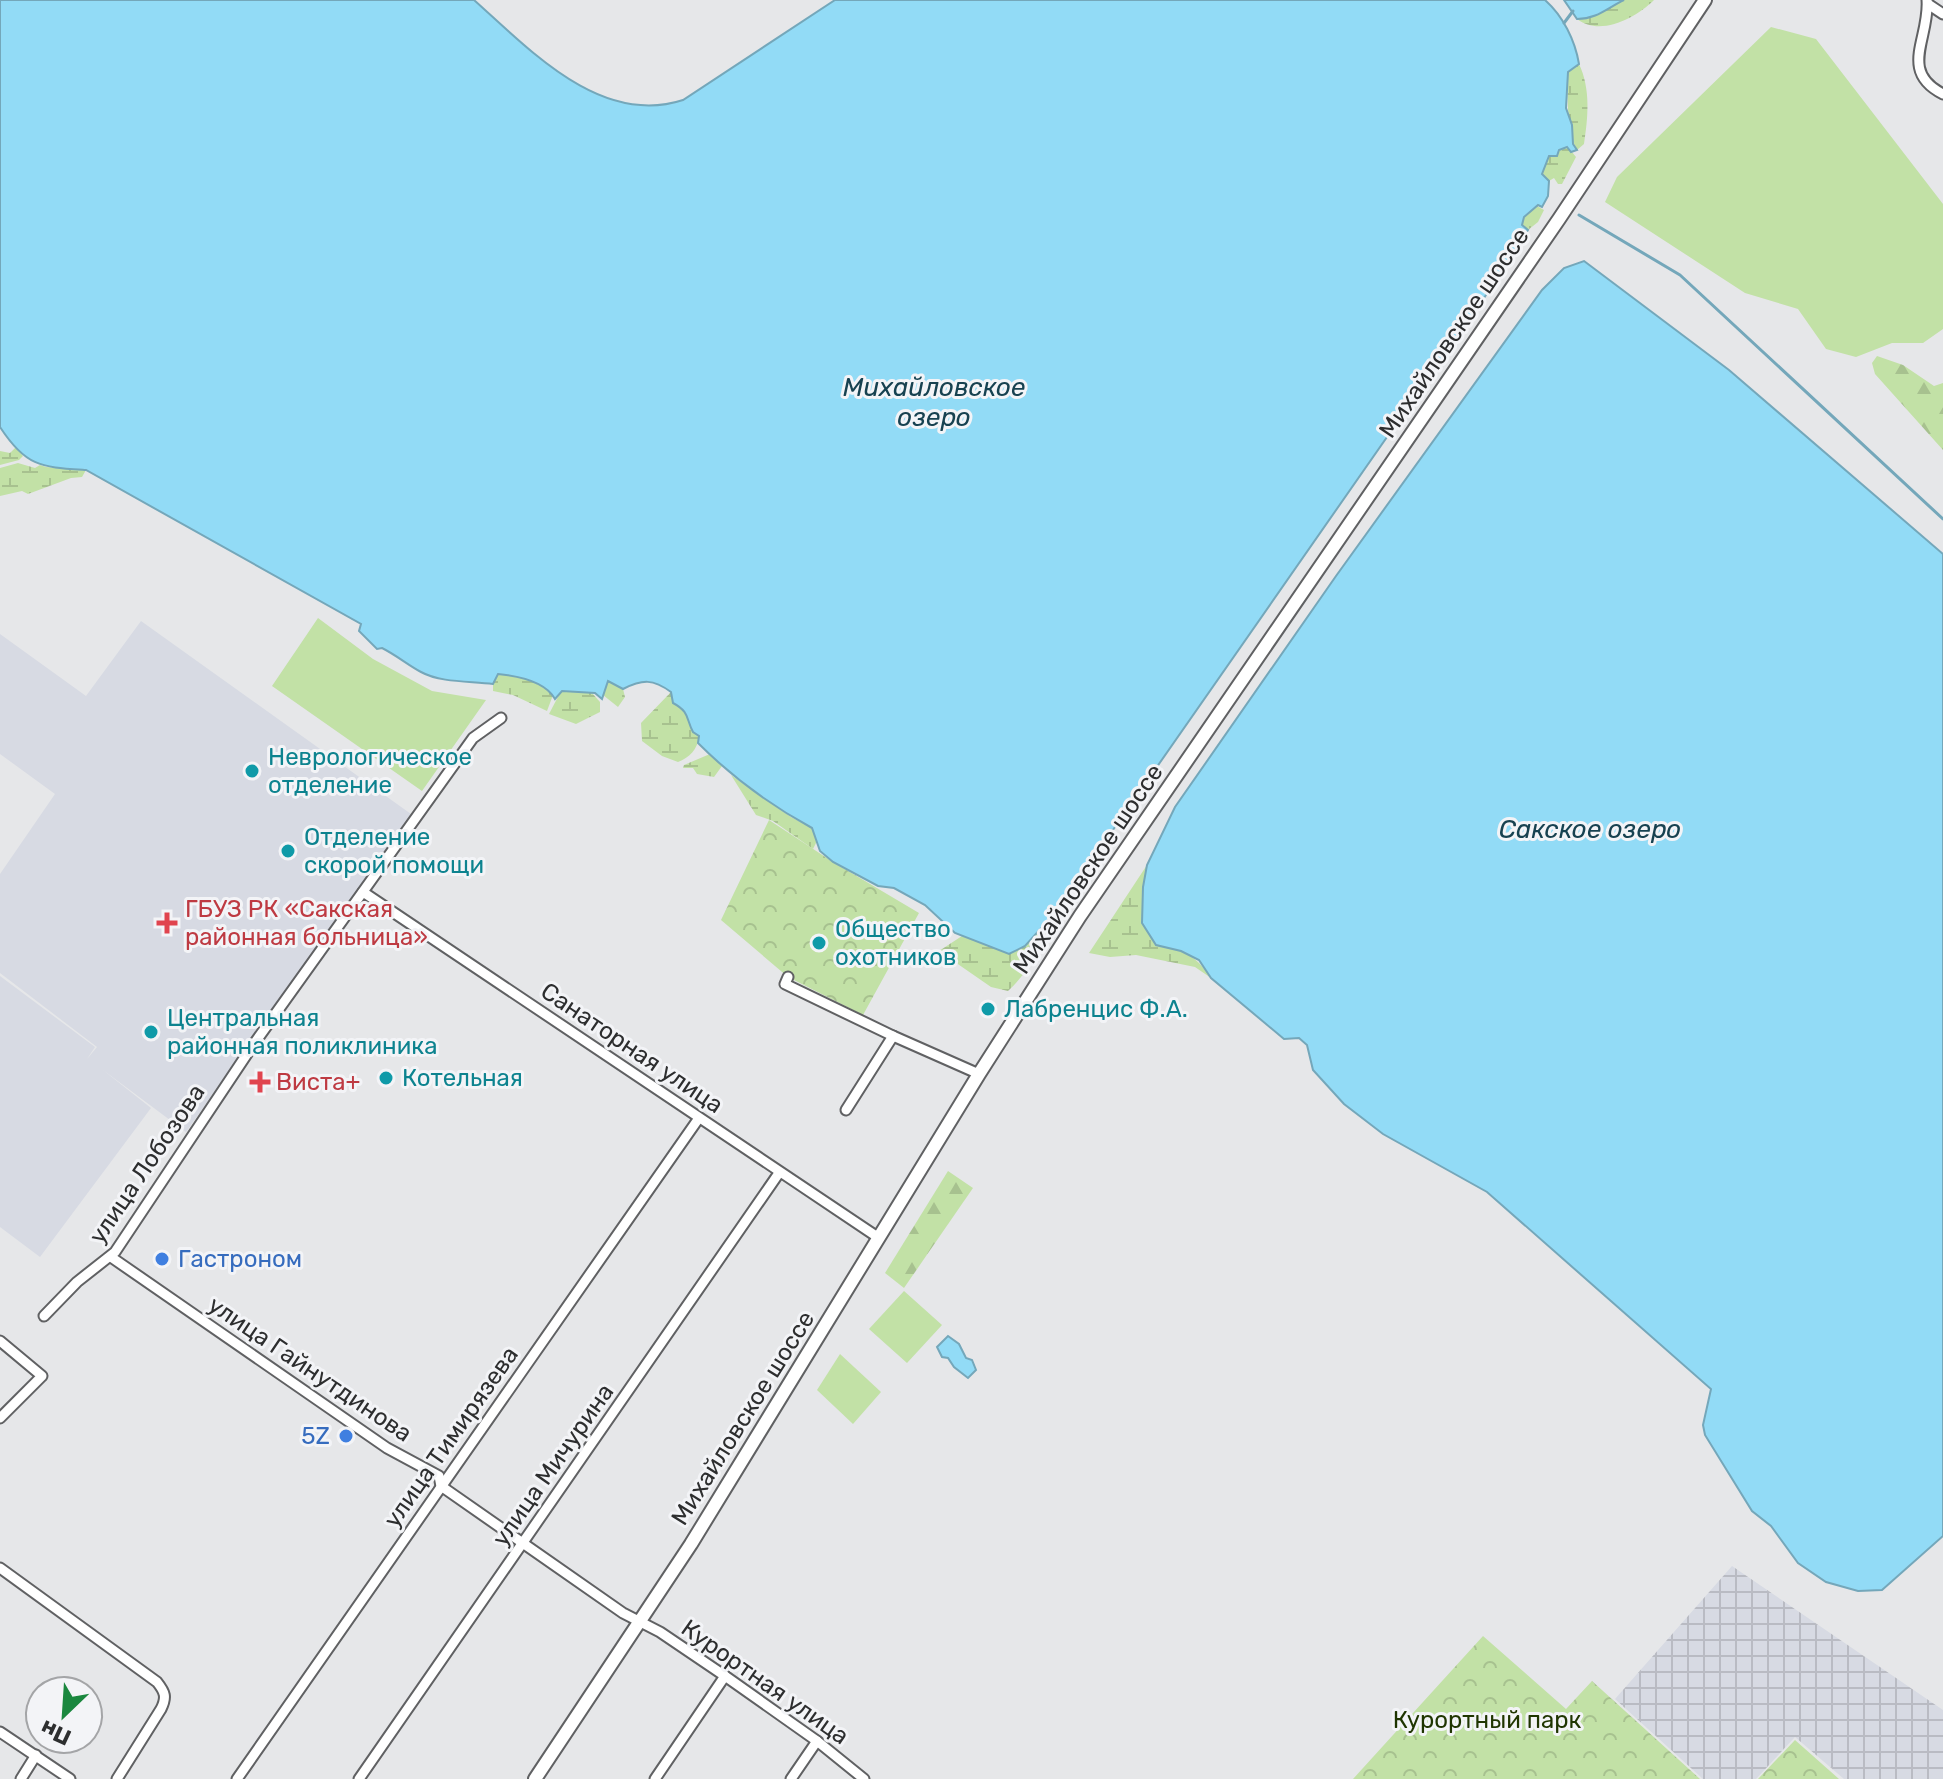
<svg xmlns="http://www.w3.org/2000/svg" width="1943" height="1779" font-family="Rubik,sans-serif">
<defs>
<pattern id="industrial-grid" width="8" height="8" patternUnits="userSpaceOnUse" patternTransform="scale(2)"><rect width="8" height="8" fill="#d7dae3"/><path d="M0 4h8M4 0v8" fill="none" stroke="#b9bbc3"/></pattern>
<pattern id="forest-firs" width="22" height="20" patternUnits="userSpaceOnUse" patternTransform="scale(2)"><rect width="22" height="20" fill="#c2e1a6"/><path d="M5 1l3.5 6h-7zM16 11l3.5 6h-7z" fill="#a7c18f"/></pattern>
<pattern id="wetland-marsh" width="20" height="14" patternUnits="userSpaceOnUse" patternTransform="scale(2)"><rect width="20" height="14" fill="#c2e1a6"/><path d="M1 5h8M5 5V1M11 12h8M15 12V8" fill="none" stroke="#a7c18f"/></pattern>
<pattern id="park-crowns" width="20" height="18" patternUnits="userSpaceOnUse" patternTransform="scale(2)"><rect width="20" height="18" fill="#c2e1a6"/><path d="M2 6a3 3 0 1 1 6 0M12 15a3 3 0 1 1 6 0" fill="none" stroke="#a7c18f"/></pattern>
</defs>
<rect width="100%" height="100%" fill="#e6e7e9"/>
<polygon fill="#d7dae3" points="141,621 411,814 186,1132 103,1070 151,1108 40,1257 0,1227 0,976 95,1047 87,1059 97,1047 0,973 0,874 55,794 0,754 0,634 86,696"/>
<polygon fill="url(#industrial-grid)" points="1732,1566 1943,1710 1943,1779 1844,1779 1795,1737 1756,1779 1703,1779 1615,1699"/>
<g fill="#c2e1a6">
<polygon points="1771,27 1816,39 1943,204 1943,329 1923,343 1892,343 1856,357 1826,349 1798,309 1745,293 1605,202 1617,177"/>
<polygon points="318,618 373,659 432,691 486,700 422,791 272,686"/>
<polygon points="904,1291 942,1325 907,1363 869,1329"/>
<polygon points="840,1354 881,1392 853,1424 817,1390"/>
</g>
<g fill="url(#forest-firs)">
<polygon points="1877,356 1903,365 1934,386 1943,383 1943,450 1875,374 1872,363"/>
<polygon points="948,1171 973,1188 904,1288 885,1273"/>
</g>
<g fill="url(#wetland-marsh)">
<path d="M1624,0h30c-18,18 -54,37 -77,19 19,0 30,-12 47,-19z"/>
<path d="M1579,64c12,25 9,54 5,80l-7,6c-11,-17 -9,-58 -10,-78z"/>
<polygon points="1568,147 1576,157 1562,184 1558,184 1554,178 1549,181 1542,174 1549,155"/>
<polygon points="1516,194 1544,210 1538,222 1528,230 1522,226"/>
<polygon points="16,447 23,456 19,460 0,465 0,451 10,453"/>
<polygon points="18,463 35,468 40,465 46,467 86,470 82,477 71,478 28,494 22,491 0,496 0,468"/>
<polygon points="498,674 519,676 551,690 553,695 547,711 513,695 493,691 493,684"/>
<polygon points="607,681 623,689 625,697 618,707 603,695"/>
<polygon points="561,691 592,693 600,702 600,712 576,724 549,714"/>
<path d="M671,692l21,31 1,9 6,4c-1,13 -10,22 -21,26l-16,-6 -20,-15 -1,-18z"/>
<polygon points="710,754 722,766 714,777 697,774 693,768 683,768 684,765"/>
<polygon points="731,775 791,817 812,828 817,841 813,849 773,821 756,815"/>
<path d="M1147,865l-4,22 13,57c28,7 39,10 55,34l-16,-11 -59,-12 -26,2 -21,-4z"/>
<path d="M1055,913c-11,29 -24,57 -47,78l-17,-4 -52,-36 23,-15 47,18 16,-8z"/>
</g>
<g fill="url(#park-crowns)">
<polygon points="769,820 833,862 919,913 863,1015 788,977 721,920"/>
<polygon points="1483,1636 1566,1709 1592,1681 1700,1779 1353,1779"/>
<polygon points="1795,1740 1839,1779 1758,1779"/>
</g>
<g fill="#92dbf6" stroke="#74a7ba" stroke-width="2">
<path d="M0,0h474c56,50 127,127 209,100l152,-100h710c18,16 30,40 34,64l-11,8 -2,36 6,17 1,19 4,6 -6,2 -4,-5 -8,3 -2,6h-8l-7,18 7,7 -1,15 -6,11 -4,-2 -14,12 -2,8 6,5 -28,45 -445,638 -30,33 -16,8 -54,-21 -30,-28 -31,-17 -16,-2 -45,-24 -13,-11 -8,-23c-42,-23 -80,-51 -114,-85l1,-7 -6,-4c-7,-13 -3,-20 -20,-29l-2,-11c-18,-13 -28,-13 -48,-3l-15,-8 -6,18 -7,-6 -33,-2 -7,8c-10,-18 -37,-23 -57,-25l-5,10c-22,-3 -52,-1 -72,-12 -13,-7 -25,-17 -39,-24l-5,1 -18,-18 2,-7 -275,-154c-45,-3 -60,-3 -86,-43z"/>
<path d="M1564,0h60c-17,8 -27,19 -47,19z"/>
<polygon points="1584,261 1729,370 1943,554 1943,1536 1882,1590 1858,1591 1826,1582 1798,1563 1771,1526 1752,1511 1705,1435 1703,1425 1711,1389 1487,1192 1383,1134 1344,1104 1313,1070 1307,1045 1299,1038 1284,1039 1211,978 1199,960 1181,951 1156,945 1142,923 1143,887 1147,865 1175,807 1336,576 1542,290 1564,268"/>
<polygon points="948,1336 959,1344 966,1358 972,1360 976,1370 968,1378 954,1367 948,1358 942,1357 937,1347"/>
</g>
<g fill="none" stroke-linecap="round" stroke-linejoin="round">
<g stroke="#74a7ba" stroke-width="3">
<polyline points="1564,23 1573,11"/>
<polyline points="1579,215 1680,275 1943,519"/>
</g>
<defs>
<g id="street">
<path d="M1927,0c3,38 -29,71 16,94"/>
<polyline points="1928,4 1943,14"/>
<polyline points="363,892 879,1238"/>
<polyline points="788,977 785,984 893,1036 979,1074"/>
<polyline points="846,1110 893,1036"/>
<polyline points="111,1257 387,1448 439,1476 441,1486 623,1613 660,1632 725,1676 817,1741 864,1779"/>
<polyline points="44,1316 77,1282 115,1252 251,1048 473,738 501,718"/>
<polyline points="0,1341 42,1376 0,1418"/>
<path d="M0,1568l157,114c8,10 10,15 4,27l-44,70"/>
<polyline points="0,1732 70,1779"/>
<polyline points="21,1779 36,1755"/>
<polyline points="237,1779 699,1118"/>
<polyline points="359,1779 779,1173"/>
<polyline points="655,1779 725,1676"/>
<polyline points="791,1779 817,1741"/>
</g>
<polyline id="secondary" points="535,1779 691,1544 979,1074 1080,916 1559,219 1705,0"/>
</defs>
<use href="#street" stroke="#606163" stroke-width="13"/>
<use href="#secondary" stroke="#606163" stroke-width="16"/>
<use href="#street" stroke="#fff" stroke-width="9"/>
<use href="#secondary" stroke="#fff" stroke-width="12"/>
</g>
<g fill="#0f9aa8" stroke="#f3f4f7" stroke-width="3">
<circle cx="252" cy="771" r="8"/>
<circle cx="288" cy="851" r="8"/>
<circle cx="819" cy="943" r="8"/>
<circle cx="988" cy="1009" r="8"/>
<circle cx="151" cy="1032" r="8"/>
<circle cx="386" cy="1078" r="8"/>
</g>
<g fill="#e0444e" stroke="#f3f4f7" stroke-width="3">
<path d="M163 911h8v8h8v8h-8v8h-8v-8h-8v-8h8z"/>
<path d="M256 1070h8v8h8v8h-8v8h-8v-8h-8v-8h8z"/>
</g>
<g fill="#3f7fe0" stroke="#f3f4f7" stroke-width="3">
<circle cx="162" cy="1259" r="8"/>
<circle cx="346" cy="1436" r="8"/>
</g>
<g text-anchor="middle" stroke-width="6" stroke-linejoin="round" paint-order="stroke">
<g font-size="24" fill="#2d2e2f" stroke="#f3f4f7">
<text transform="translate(1454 333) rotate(-56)" y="8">Михайловское шоссе</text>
<text transform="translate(1088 869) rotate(-56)" y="8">Михайловское шоссе</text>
<text transform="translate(632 1048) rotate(34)" y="8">Санаторная улица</text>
<text transform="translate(147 1164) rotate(-56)" y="8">улица Лобозова</text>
<text transform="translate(310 1369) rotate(34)" y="8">улица Гайнутдинова</text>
<text transform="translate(743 1418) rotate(-58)" y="8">Михайловское шоссе</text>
<text transform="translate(451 1437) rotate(-55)" y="8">улица Тимирязева</text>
<text transform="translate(553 1465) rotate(-55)" y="8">улица Мичурина</text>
<text transform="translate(765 1682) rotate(35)" y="8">Курортная улица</text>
</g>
<g font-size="24" fill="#0d838f" stroke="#f3f4f7" text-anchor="start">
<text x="268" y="765">Неврологическое<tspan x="268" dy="28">отделение</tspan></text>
<text x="304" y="845">Отделение<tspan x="304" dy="28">скорой помощи</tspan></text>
<text x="835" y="937">Общество<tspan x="835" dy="28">охотников</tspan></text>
<text x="1004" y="1017">Лабренцис Ф.А.</text>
<text x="167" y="1026">Центральная<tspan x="167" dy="28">районная поликлиника</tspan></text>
<text x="402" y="1086">Котельная</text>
</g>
<g font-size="24" fill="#be3a42" stroke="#f3f4f7" text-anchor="start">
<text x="185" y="917">ГБУЗ РК «Сакская<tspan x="185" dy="28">районная больница»</tspan></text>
<text x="276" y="1090">Виста+</text>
</g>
<g font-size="24" fill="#366cbe" stroke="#f3f4f7" text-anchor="start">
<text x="178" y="1267">Гастроном</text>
<text x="330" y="1444" text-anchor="end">5Z</text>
</g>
<g font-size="24" fill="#1f3501" stroke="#f3f4f7">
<text x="1487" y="1728">Курортный парк</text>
</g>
<g font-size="26" font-style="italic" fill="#174251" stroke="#f3f4f7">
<text x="934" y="396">Михайловское<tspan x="934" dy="30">озеро</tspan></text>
<text x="1590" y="838">Сакское озеро</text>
</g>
</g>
<g transform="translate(64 1715) rotate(205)"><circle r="38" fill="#f3f4f7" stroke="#a4a5a7" stroke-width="2"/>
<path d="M0-6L14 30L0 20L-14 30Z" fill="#1a873e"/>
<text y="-12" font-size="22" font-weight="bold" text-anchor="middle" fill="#2d2e2f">Пн</text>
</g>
</svg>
